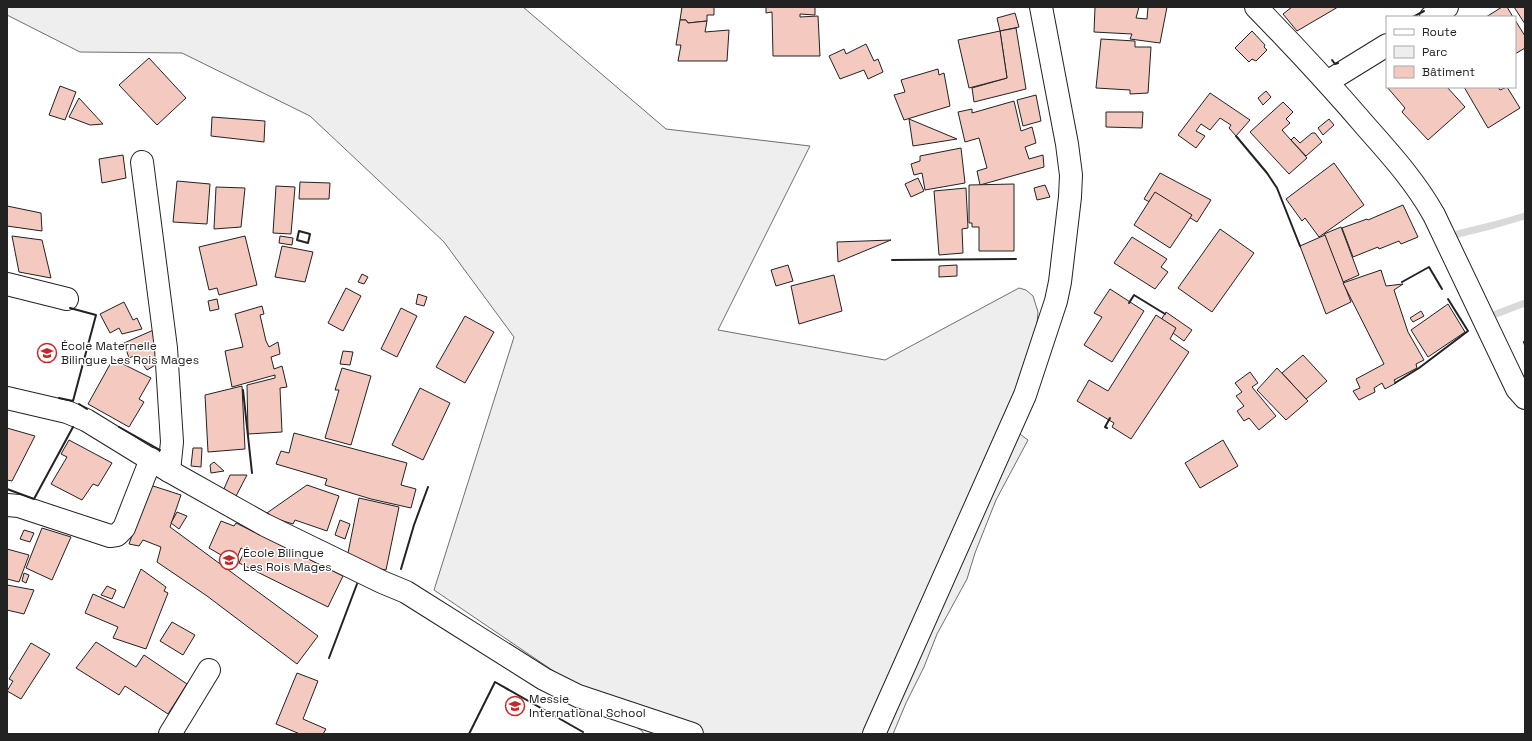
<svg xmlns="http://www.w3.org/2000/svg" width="1532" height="741" font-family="'Space Grotesk',sans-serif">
<rect width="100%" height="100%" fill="#fff"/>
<polygon fill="#eee" stroke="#6f6f6f" points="7,7 523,7 666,129 810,146 718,330 885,360 1019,288 1026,290 1033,296 1038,312 1036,335 1005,423 1028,440 996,500 975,553 967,579 937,634 924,667 906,703 893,734 644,734 642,731 434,590 514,337 444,242 310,116 182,53 80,52 7,15"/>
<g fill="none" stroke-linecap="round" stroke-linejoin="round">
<g stroke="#d9d9d9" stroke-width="7">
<polyline points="1458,234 1494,225 1525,216"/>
<polyline points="1496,314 1525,303"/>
</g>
</g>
<g fill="#f3c9c0" stroke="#222">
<polygon points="682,7 714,7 714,15 707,15 707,21 688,23 686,20 680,20"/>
<polygon points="766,7 815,7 815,15 800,14 800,17 818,16 820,56 773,56 772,12 766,13"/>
<polygon points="1095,7 1139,7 1136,18 1147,19 1148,7 1167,7 1160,43 1130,39 1132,34 1094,32"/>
<polygon points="1292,7 1338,7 1297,31 1283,14"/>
<polygon points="1502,7 1507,7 1513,17 1486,17"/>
<polygon points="1514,7 1525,7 1525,24"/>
<polygon points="1015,13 1019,27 1000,31 997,18"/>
<polygon points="680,20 686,20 688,23 707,21 705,32 729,30 727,61 678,61 681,45 676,45"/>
<polygon points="1515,20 1525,36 1525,48 1515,54"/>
<polygon points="1016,28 1026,89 974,102 972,88 1007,78 1000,31"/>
<polygon points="1000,31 1007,78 969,88 958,40"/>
<polygon points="1252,31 1265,45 1264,47 1267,50 1256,61 1252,59 1249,62 1235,48"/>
<polygon points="1101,39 1135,41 1135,47 1151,47 1148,93 1130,94 1130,90 1096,88"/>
<polygon points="866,44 874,61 878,59 883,72 868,79 864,70 840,79 829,56 844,49 846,54"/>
<polygon points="149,58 186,98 157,125 119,85"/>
<polygon points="938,69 939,75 944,73 950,106 904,120 894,95 905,92 901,80"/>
<polygon points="60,86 76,92 65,120 49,115"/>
<polygon points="1387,87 1447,87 1465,107 1428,140 1402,112 1405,108"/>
<polygon points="1464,87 1498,87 1500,90 1507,87 1520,108 1488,128"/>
<polygon points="1266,91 1271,97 1263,105 1258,98"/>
<polygon points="1210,93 1250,120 1236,136 1229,128 1231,125 1220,118 1210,130 1201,124 1196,131 1205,136 1196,148 1178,135"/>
<polygon points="1036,95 1041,121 1023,126 1017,100"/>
<polygon points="79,98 103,124 90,125 69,117"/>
<polygon points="1014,101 1021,131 1032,127 1036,143 1025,147 1029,159 1043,155 1044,167 980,185 977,171 987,168 979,138 965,142 958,112 972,109 972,113"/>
<polygon points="1283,102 1293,112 1286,119 1290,123 1282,130 1307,158 1289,174 1250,132"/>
<polygon points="1106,112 1143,112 1142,128 1106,127"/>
<polygon points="212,117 265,121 264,142 211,136"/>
<polygon points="909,119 957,139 913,146"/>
<polygon points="1329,119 1334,125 1323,135 1318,128"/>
<polygon points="1312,133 1315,133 1322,142 1306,156 1291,140 1294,137 1300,143"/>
<polygon points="961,148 965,183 925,190 922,173 914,175 911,164 920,161 920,156"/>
<polygon points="123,155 126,178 102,183 99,159"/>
<polygon points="1334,163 1364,205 1319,237 1305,218 1302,221 1286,199"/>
<polygon points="1160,173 1211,200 1197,222 1182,213 1179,218 1144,199"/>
<polygon points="918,178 924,191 911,197 905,184"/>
<polygon points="177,181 210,184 207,224 173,222"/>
<polygon points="300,182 330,183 329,199 299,199"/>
<polygon points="1014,184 1014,251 979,251 979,227 972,227 972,223 969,223 969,185"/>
<polygon points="1045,185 1050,197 1037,200 1034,188"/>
<polygon points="276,186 295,187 291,234 273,233"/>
<polygon points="216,187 245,188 241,227 214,229"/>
<polygon points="966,188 968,228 962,229 963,253 939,255 934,191"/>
<polygon points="1155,192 1192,215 1170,248 1134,225"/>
<polygon points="1403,205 1418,237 1401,244 1399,241 1379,249 1378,247 1353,257 1342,228 1367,219 1368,220"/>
<polygon points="7,206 41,213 42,231 7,226"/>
<polygon points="1341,227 1359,275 1343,282 1324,234"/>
<polygon points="1220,229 1254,253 1212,312 1178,288"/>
<polygon points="1325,235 1351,302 1326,314 1300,246"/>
<polygon points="12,236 42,240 51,278 19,272"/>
<polygon points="245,236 257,285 219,295 217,288 209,290 199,247"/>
<polygon points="280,236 293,238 292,245 279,243"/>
<polygon points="1132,237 1167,259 1161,267 1168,272 1155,289 1114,263"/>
<polygon points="891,240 838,262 837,242"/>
<polygon points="282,246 313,252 305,282 275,277"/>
<polygon points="788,265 793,281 776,286 771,270"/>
<polygon points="957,265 957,276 939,277 939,266"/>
<polygon points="1381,270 1386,286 1403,284 1394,290 1408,332 1424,360 1416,364 1417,368 1394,380 1396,383 1385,389 1382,383 1374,388 1375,392 1359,400 1353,391 1360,388 1356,379 1384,364 1343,283"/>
<polygon points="362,274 368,277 364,284 358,282"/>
<polygon points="834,275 842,311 799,324 791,286"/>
<polygon points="346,288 361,296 343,331 328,323"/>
<polygon points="1110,289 1144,311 1112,362 1084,345 1102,317 1094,313"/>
<polygon points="418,294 427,297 424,306 416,304"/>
<polygon points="217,299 219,309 210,311 208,301"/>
<polygon points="124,302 133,320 137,318 142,329 122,334 119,328 110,333 100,314"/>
<polygon points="1448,304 1465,332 1428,357 1411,330"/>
<polygon points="262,306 264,314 260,315 266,341 269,347 278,342 280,354 271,357 274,369 282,366 287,387 280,388 282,432 248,434 247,385 275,378 275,375 232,387 225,351 243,347 235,314"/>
<polygon points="401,308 417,316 397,357 381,349"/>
<polygon points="1421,311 1424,316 1413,322 1410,318"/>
<polygon points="1166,312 1192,330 1184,341 1159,323"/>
<polygon points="1156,315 1176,328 1170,339 1189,352 1131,439 1112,427 1114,423 1077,401 1089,380 1108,391"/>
<polygon points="465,316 494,332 465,383 436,367"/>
<polygon points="158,328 162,343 152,348 162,361 147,370 136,355 129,358 124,343"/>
<polygon points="343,351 353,352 350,365 340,364"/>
<polygon points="1303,355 1327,381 1306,399 1282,373"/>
<polygon points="113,359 151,378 139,399 144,402 129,427 88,404"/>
<polygon points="342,368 371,376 351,445 325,438 339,390 335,390"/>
<polygon points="1277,368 1308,401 1286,420 1257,390"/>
<polygon points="1250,372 1258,383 1252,387 1276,416 1259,430 1249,418 1244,421 1237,411 1244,406 1236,396 1242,392 1235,383"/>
<polygon points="242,386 245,449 208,452 205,395"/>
<polygon points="420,388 450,403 423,460 392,445"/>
<polygon points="7,428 35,436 12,481 7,480"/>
<polygon points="294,433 407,463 401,485 416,489 411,508 371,499 325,485 327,479 276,464 281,451 289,453"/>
<polygon points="69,440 112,463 98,486 93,484 82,500 51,484 67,457 61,454"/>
<polygon points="1223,440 1238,466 1200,488 1185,463"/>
<polygon points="193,448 202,448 201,467 191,466"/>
<polygon points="214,462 224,471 211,473 210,465"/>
<polygon points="230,475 247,475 235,498 223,491"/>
<polygon points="150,485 181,495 170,527 318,636 297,664 207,596 157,562 161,547 143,540 139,546 129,544"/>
<polygon points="307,485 339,496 327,531 295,520 293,524 264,515"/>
<polygon points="359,498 399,507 386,570 346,563"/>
<polygon points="177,512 187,516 179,529 171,523"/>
<polygon points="340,520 350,524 345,539 335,535"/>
<polygon points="221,521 234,526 236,523 343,576 328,607 239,563 245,550 241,548 235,563 209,548"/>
<polygon points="42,528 71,537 52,580 26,568"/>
<polygon points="24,530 34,533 30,542 20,539"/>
<polygon points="7,549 29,555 19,582 7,579"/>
<polygon points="141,569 166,587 164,591 168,593 146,649 113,638 118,627 85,613 93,594 124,608"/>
<polygon points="24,573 29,575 26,583 22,581"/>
<polygon points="7,585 34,590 24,614 7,610"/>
<polygon points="107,586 116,590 112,599 101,595"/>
<polygon points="172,622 195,635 183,655 160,641"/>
<polygon points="96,642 136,667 144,655 187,684 168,714 125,686 119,695 76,668"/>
<polygon points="31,643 50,654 21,699 7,691 13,681 9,679"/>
<polygon points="297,673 318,681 303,719 326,729 323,734 300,734 276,724"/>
</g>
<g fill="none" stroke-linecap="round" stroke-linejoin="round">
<defs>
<g id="minor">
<path d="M1256,7c39,40 77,81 113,123 24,27 47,53 65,85l83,174 8,9"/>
<polyline points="1431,17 1447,7"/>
<polyline points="1327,82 1387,45"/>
<polyline points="142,162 166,348 172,442 169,471"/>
<polyline points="7,284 67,299"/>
<polyline points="7,398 67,412 86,420 169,471 265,525 382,582 406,592 544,679 578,696 692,734"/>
<polyline points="7,505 19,506 110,536 117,535 124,528 151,459"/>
<polyline points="170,734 209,670"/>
</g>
<polyline id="major" points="874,734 1025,395 1056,301 1060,282 1070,197 1071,175 1067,144 1041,7"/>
</defs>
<use href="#minor" stroke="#222" stroke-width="24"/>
<use href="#major" stroke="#222" stroke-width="24"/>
<use href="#minor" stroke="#fff" stroke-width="22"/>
<use href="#major" stroke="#fff" stroke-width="22"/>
<g stroke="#222" stroke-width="2">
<polyline points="1413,17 1424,11"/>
<polyline points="1332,60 1335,64 1338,63"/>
<polyline points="1236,136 1267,173 1277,188 1300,246"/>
<polygon points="299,231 310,234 308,243 297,240"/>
<polyline points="892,260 1016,259"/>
<polyline points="1402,282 1429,267 1442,289"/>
<polyline points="1129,303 1134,295 1165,314"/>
<polyline points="1524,342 1525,345"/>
<polyline points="1395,383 1419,368 1468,331 1448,299"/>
<polyline points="243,390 252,473"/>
<polyline points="59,398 73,401 96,315 70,308"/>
<polyline points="79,404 87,409"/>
<polyline points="119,427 160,450"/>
<polyline points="1107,428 1105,427 1110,418"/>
<polyline points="7,489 34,499 73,427"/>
<polyline points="401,569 414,525 428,487"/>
<polyline points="329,658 357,584"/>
<polyline points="469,734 495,682 583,732"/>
</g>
</g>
<defs>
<symbol id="school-ring" viewBox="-11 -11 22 22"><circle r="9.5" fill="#fff" stroke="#c62828" stroke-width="1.5"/><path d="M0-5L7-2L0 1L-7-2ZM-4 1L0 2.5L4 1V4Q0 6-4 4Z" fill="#c62828"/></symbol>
</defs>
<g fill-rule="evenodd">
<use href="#school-ring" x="36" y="342" width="22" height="22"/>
<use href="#school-ring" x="218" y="549" width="22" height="22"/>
<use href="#school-ring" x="504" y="695" width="22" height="22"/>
</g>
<g text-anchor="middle" stroke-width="3" stroke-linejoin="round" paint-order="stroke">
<g font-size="12" fill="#222" stroke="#fff" text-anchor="start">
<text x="61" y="350">École Maternelle<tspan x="61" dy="14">Bilingue Les Rois Mages</tspan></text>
<text x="243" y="557">École Bilingue<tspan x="243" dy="14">Les Rois Mages</tspan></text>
<text x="529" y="703">Messie<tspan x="529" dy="14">International School</tspan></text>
</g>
</g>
<rect width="1532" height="741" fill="none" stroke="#222222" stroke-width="16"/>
<rect x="1386" y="16" width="130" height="72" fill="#ffffff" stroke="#a7a7a7"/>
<rect x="1394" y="29" width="20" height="6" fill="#ffffff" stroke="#a7a7a7"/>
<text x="1422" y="36" font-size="12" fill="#222222">Route</text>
<rect x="1394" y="46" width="20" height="12" fill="#eeeeee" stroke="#a7a7a7"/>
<text x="1422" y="56" font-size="12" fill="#222222">Parc</text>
<rect x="1394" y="66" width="20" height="12" fill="#f3c9c0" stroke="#a7a7a7"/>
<text x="1422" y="76" font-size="12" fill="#222222">Bâtiment</text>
</svg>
